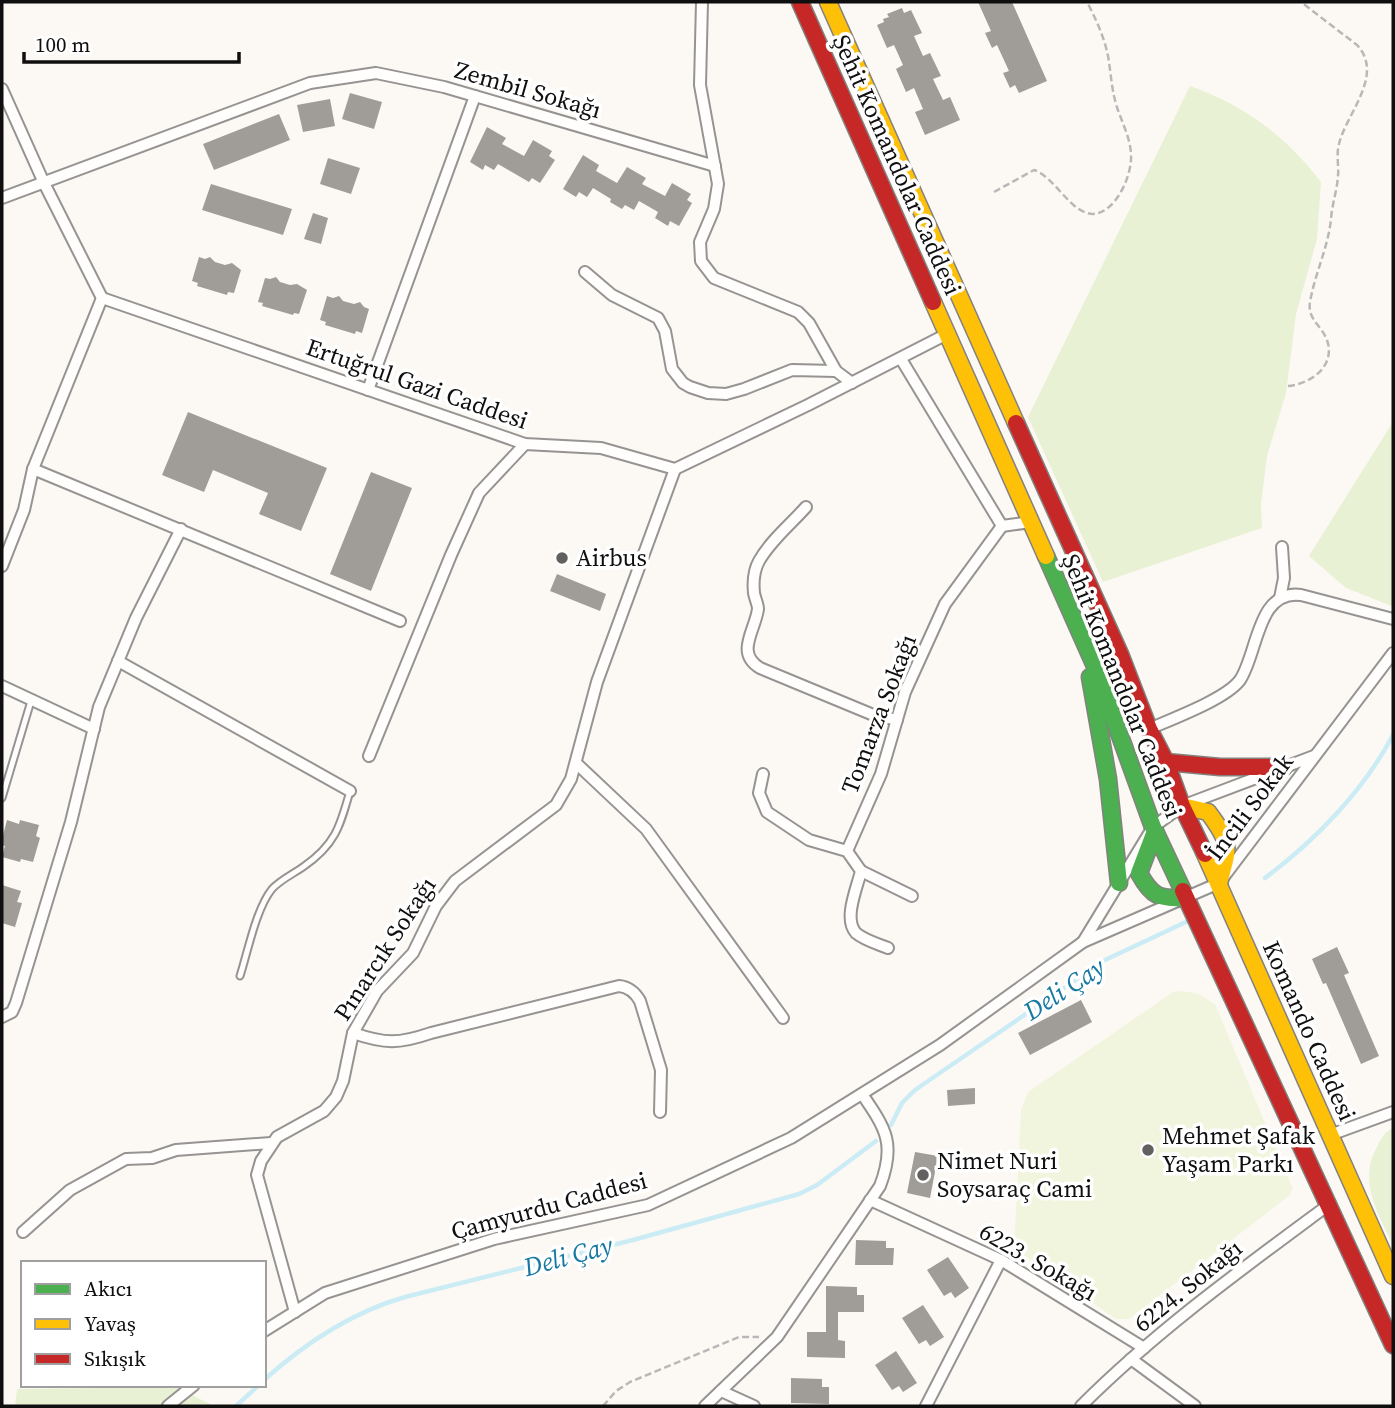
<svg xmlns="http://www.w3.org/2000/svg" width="1395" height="1408" font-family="'Source Serif 4',serif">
<rect width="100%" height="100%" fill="#fcf9f4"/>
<g fill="#e9f1d4">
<path d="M1190,86c54,19 96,50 131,96l-4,57 -21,75 -10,79 -19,63 -6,48 1,24 -159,54 -75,-165z"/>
<polygon points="1393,422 1393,603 1392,606 1346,588 1309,556"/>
<path d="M1393,1128v117c-14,-30 -35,-63 -17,-96 5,-10 7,-16 17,-21z"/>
<polygon points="176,1387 214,1406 15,1406 17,1389"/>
</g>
<polygon fill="#f2f5de" points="1181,991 1197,993 1215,1004 1293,1189 1289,1196 1129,1319 1116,1319 1014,1249 1021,1110 1028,1092 1173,992"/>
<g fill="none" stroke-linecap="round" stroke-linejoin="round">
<g stroke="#cbecf5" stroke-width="4.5">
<path d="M1265,878c51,-38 99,-88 128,-143"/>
<polyline points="891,1125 902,1103 915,1090 982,1044 1105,960 1186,922"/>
<path d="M264,1380c40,-36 89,-68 141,-83l228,-57 166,-46 18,-9 59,-44"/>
<polyline points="236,1406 259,1385"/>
</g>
</g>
<g fill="#a09d99">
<polygon points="978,2 1012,2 1047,81 1019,93 1015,85 1010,88 1003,73 1009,71 997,45 992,48 985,33 991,31"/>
<polygon points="902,8 904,13 911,10 922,33 914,36 923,56 930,53 941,76 933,79 943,100 950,97 960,120 925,135 915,112 923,109 914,88 906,92 896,69 903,65 894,45 887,48 877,25 884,22 883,19 889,17 887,14"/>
<polygon points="350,93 382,102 374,129 342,119"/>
<polygon points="330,99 335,126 303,132 297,105"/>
<polygon points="279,114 290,140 214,170 203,144"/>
<polygon points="487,127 506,138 502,144 524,156 533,140 552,151 549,156 555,160 540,183 532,178 529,182 498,164 494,170 485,165 483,170 470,162"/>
<polygon points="583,155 599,165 596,171 617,183 627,167 646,178 642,184 665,196 672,183 691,194 687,200 692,203 679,226 670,221 668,226 655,218 658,212 639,201 634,210 625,205 622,209 610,202 611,199 593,188 587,197 579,192 576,197 563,189"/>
<polygon points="328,158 360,168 351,194 320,184"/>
<polygon points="211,184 292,209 283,235 202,210"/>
<polygon points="313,213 328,218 321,244 304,239"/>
<polygon points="199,257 205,259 210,257 215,262 225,265 232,263 241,270 234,293 228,292 227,295 197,286 198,283 192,281"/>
<polygon points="276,277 280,282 290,285 297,284 307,290 299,314 294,313 293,315 262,306 263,303 258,302 265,278 270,279"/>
<polygon points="327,296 333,298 339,296 343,301 354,304 360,302 364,307 369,309 362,333 356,331 355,334 325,325 326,322 320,320"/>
<polygon points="188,412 327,468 301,531 259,514 268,493 213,470 204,492 162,475"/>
<polygon points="371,472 412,488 371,591 330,574"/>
<polygon points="557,574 606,594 600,611 550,591"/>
<polygon points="7,820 19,824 20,820 39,825 36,836 40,838 33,862 21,859 20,862 2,857 5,846 2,845 2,839"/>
<polygon points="2,885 21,891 17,902 22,903 15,927 2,923"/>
<polygon points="1337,947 1349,973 1344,975 1379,1056 1361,1064 1326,983 1323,984 1312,959"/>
<polygon points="1081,1000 1092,1022 1030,1055 1018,1033"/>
<polygon points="975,1088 975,1104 948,1106 947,1090"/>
<polygon points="915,1152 938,1156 930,1198 907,1193"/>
<polygon points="856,1240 886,1241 886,1248 894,1248 893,1265 855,1265"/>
<polygon points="948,1257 969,1288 955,1298 951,1292 944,1296 927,1270"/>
<polygon points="826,1286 857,1287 857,1295 864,1295 864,1312 838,1312 838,1340 845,1341 845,1358 807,1357 807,1332 826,1332"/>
<polygon points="923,1305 944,1337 930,1346 926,1340 919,1344 902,1318"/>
<polygon points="896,1351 917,1383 903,1392 899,1386 892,1390 875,1365"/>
<polygon points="791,1378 822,1379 822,1387 829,1387 829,1404 791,1403"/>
</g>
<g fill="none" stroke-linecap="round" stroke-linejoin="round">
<defs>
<g id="lane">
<polyline points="2,798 31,701"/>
<path d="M240,976c8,-25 16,-67 32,-87 8,-9 21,-15 31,-22 32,-22 37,-40 47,-76"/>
</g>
<g id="street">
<polyline points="702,2 700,85 718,184 714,209 700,242 701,261 714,278 798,312 809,323 836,371 852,383"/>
<polyline points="2,89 44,183 102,298"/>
<polyline points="2,198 310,83 376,73 444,87 715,166"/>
<polyline points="585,272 612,295 658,318 665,331 672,369 683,383 690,387 708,393 726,394 744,389 792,370 836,371"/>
<polyline points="102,298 525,444 601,448 675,469 808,405 947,334"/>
<polyline points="901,359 1002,526"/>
<polyline points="368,390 475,96"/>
<polyline points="33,469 400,621"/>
<path d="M806,507c-15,17 -36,34 -47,54 -5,9 -6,22 -5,32 1,6 4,11 4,16 -3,22 -23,44 2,59l111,46 26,6"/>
<polyline points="1002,526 1031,522"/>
<polyline points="2,566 24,510 33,469 102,298"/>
<polyline points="1280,598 1284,578 1282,547"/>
<polyline points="118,661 350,791"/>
<polyline points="2,686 94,729"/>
<path d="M1149,729c23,-10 77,-30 91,-49 18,-27 17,-91 61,-85l92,24"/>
<polyline points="369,756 451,555 479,493 525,444"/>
<polyline points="576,763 646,829 783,1018"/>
<path d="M763,774l-4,19 8,19 42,28 38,11 14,20c-4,17 -18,48 -5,62 8,7 22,11 32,15"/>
<polyline points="847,851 881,774 905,692 945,604 1002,526"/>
<polyline points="861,871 912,896"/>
<polyline points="1083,942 1153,827 1182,806 1314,756"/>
<polyline points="2,1017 12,1012 16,1003 71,822 99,707 136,618 181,529"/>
<path d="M353,1033c32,11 46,11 78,0l188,-47c10,1 16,6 21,15l21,69 -1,42"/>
<polyline points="1330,1135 1393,1112"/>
<polyline points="870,1200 1001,1260 1144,1348"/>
<polyline points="23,1232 70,1190 126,1159 152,1158 176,1150 271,1143"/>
<polyline points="295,1312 257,1175 261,1161 277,1137 324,1111 336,1097 343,1081 353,1033 377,991 413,953 436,906 455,881 556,805 571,779 597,682 675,469"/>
<polyline points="264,1331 325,1293 494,1239 648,1205 791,1138 940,1045 1083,942 1219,883 1393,653"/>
<polyline points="1131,1359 1195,1406"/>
<polyline points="721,1391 754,1406"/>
<polyline points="168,1406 194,1385"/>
<path d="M705,1406l72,-69 103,-151c16,-42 6,-57 -18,-92"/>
<polyline points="926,1406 1001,1260"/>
<path d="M1081,1406c75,-75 161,-137 246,-200"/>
</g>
<g id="fast">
<polyline points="1046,556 1094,664 1153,827 1183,891"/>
<polyline points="1090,677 1108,779 1119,883"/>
<path d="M1155,831l-16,42c13,24 20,26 47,25"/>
</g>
<g id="slow">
<polyline points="828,2 1016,423"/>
<polyline points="933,302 1046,556"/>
<path d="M1182,806l26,6c24,32 21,35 11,71"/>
<polyline points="1205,854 1393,1276"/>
</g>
<g id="jam">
<polyline points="800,2 933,302"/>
<polyline points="1016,423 1120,654 1149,729 1166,762 1182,806 1205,854"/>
<polyline points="1166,762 1220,767 1284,767"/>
<polyline points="1183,891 1393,1345"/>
</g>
</defs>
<use href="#lane" stroke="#969492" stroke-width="9"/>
<use href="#street" stroke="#969492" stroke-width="14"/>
<use href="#fast" stroke="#83827f" stroke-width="19"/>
<use href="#slow" stroke="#83827f" stroke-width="19"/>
<use href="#jam" stroke="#83827f" stroke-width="19"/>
<g stroke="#b9b8b8" stroke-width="2.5" stroke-dasharray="7 3.5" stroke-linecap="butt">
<path d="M994,192l40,-22c21,7 37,44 59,44 23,-1 39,-39 38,-58 0,-18 -10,-35 -15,-52 -4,-14 -5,-28 -7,-42 -3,-21 -12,-41 -22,-60"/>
<path d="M1288,386c23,-2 48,-20 39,-46 -5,-14 -20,-21 -17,-38 5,-29 18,-54 21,-83 1,-15 6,-28 7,-43 1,-10 -2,-21 1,-32 7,-30 46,-69 18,-99l-56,-43"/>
<polyline points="603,1406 616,1391 630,1382 739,1337 759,1337"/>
</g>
<use href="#lane" stroke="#fffefd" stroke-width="5"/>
<use href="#street" stroke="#fffefd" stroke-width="10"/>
<use href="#fast" stroke="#4caf50" stroke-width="16"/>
<use href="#slow" stroke="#ffc107" stroke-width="16"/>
<use href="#jam" stroke="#c62828" stroke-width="16"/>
</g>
<g fill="#62615f" stroke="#fff" stroke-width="2.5">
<circle cx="562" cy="558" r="7"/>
<circle cx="1148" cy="1150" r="7"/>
<circle cx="923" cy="1175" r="7"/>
</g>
<g text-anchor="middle" stroke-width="7" stroke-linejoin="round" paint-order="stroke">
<g font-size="24" fill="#0f0f0f" stroke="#fff">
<text transform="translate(528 90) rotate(16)" y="8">Zembil Sokağı</text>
<text transform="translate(897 165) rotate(66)" y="8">Şehit Komandolar Caddesi</text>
<text transform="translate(417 384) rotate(19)" y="8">Ertuğrul Gazi Caddesi</text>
<text transform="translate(1122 686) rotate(68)" y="8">Şehit Komandolar Caddesi</text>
<text transform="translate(879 714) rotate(-69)" y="8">Tomarza Sokağı</text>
<text transform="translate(1250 807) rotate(-53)" y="8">İncili Sokak</text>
<text transform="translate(385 949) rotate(-57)" y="8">Pınarcık Sokağı</text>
<text transform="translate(1309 1031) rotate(66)" y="8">Komando Caddesi</text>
<text transform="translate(549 1206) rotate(-15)" y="8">Çamyurdu Caddesi</text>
<text transform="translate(1038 1262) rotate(30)" y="8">6223. Sokağı</text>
<text transform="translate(1188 1286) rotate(-39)" y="8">6224. Sokağı</text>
</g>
<g font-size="24" fill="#0f0f0f" stroke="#fff" text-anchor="start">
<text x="576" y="566">Airbus</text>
<text x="1162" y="1144">Mehmet Şafak<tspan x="1162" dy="28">Yaşam Parkı</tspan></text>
<text x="937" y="1169">Nimet Nuri<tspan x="937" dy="28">Soysaraç Cami</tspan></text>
</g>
<g font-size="26" font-style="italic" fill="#1778a2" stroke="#fff">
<text transform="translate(1064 989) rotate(-33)" y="9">Deli Çay</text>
<text transform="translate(568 1256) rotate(-15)" y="9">Deli Çay</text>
</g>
</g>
<rect width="1395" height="1408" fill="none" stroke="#0f0f0f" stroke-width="7"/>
<rect x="21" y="1261" width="245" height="126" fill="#ffffff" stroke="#9f9f9f" stroke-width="2"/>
<rect x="35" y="1284" width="35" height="10" fill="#4caf50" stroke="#9f9f9f" stroke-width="2"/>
<text x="84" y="1296" font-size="21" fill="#0f0f0f">Akıcı</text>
<rect x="35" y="1319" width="35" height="10" fill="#ffc107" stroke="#9f9f9f" stroke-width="2"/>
<text x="84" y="1331" font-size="21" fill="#0f0f0f">Yavaş</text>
<rect x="35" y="1354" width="35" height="10" fill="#c62828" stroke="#9f9f9f" stroke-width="2"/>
<text x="84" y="1366" font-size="21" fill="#0f0f0f">Sıkışık</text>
<path d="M24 52v10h215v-10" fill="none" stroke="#0f0f0f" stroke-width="3.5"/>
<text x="35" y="52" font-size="21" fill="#0f0f0f" stroke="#ffffff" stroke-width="5" paint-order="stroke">100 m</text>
</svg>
